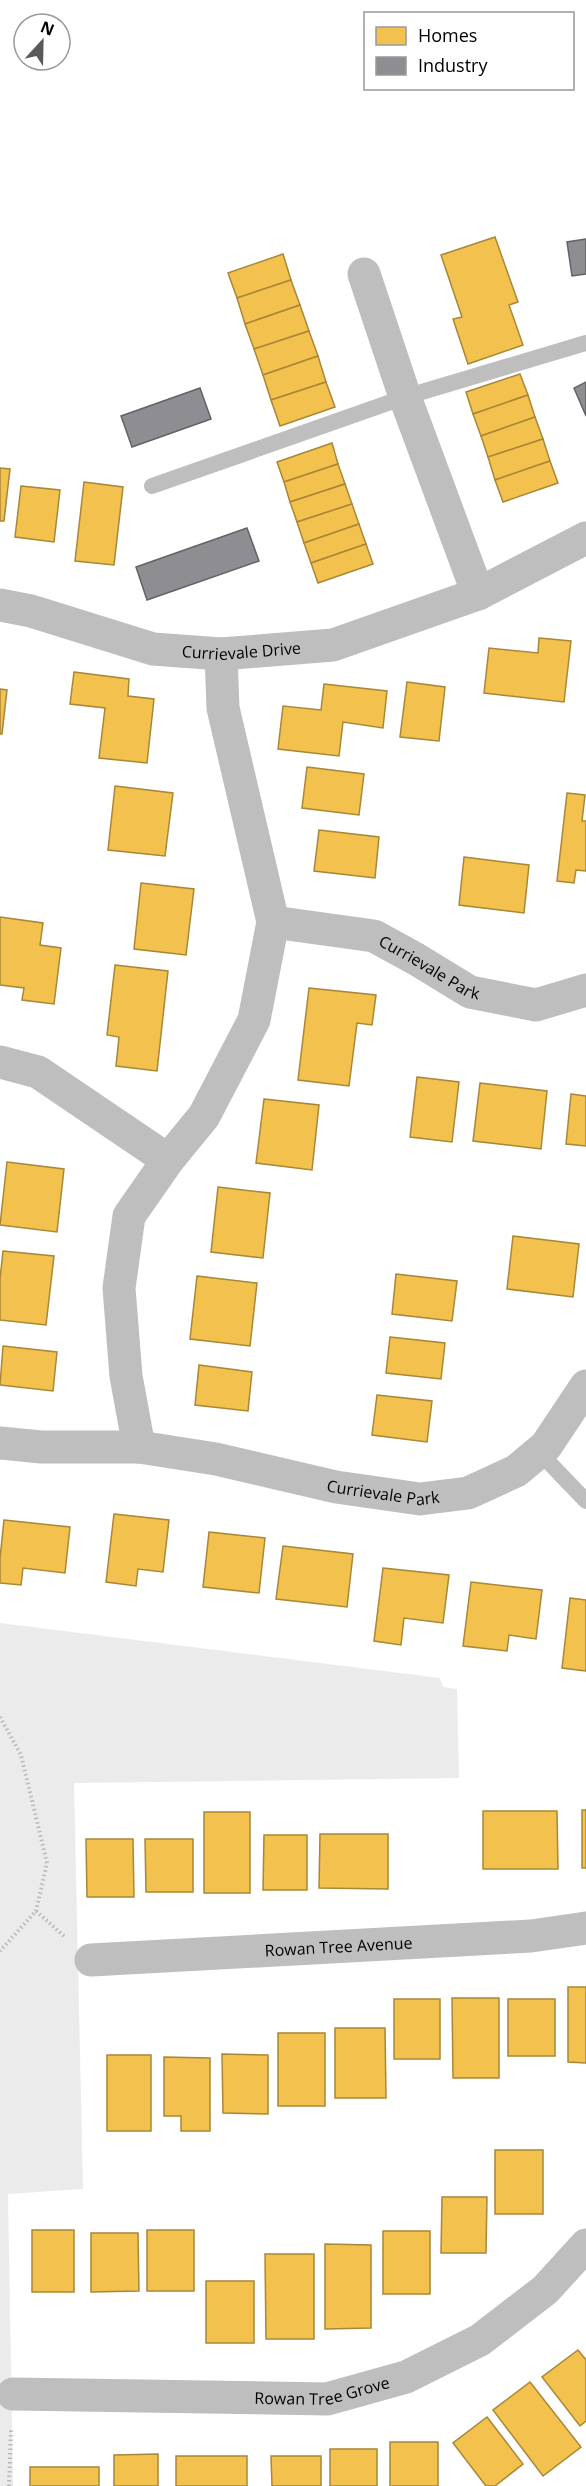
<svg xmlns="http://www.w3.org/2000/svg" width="586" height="2486" font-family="'Open Sans',sans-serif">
<rect width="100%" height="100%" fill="#fff"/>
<polygon fill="#ebebeb" points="0,1623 440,1678 443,1687 457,1689 459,1778 74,1783 83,2189 8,2194 13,2486 0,2486"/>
<g fill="#f2c14e" stroke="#a98737" stroke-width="1.5">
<polygon points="495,237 518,302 509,305 523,345 468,364 453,319 462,317 441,255"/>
<polygon points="283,254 291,280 237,298 228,273"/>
<polygon points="291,280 300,305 245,324 237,298"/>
<polygon points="300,305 309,331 254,349 245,324"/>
<polygon points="309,331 318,356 263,375 254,349"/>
<polygon points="318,356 326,382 271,400 263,375"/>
<polygon points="520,374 528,395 473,414 466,392"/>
<polygon points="326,382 335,407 280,426 271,400"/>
<polygon points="528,395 535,417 481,436 473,414"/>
<polygon points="535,417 543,439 488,457 481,436"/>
<polygon points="543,439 550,461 495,480 488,457"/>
<polygon points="332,443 338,464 284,482 277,462"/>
<polygon points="550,461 558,483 503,502 495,480"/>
<polygon points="338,464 345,484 290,502 284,482"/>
<polygon points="0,468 10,469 4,521 0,521"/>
<polygon points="84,482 123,487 114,565 75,561"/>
<polygon points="345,484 352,504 297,522 290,502"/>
<polygon points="21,486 60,490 54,542 15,537"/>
<polygon points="352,504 359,524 304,543 297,522"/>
<polygon points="359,524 366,544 311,563 304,543"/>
<polygon points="366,544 373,564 318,583 311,563"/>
<polygon points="539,638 571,641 564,702 484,693 489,648 538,653"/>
<polygon points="74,672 129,679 128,696 154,699 147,763 99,758 105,708 70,704"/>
<polygon points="407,682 445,687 439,741 400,737"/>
<polygon points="324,684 387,691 383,728 343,722 339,756 278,749 283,706 321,710"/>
<polygon points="0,689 7,690 2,734 0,734"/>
<polygon points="307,767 364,774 359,815 302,808"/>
<polygon points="115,786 173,793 165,856 108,850"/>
<polygon points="567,793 585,795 582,821 586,821 586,871 576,870 574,883 557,881"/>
<polygon points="319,830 379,837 375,878 314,871"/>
<polygon points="464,857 529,865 524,913 459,905"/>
<polygon points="141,883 194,889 186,955 134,949"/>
<polygon points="0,917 43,923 40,945 61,948 54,1004 22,1000 24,988 0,985"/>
<polygon points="115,965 168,971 157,1071 116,1066 119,1037 107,1035"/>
<polygon points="309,988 376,995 372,1025 357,1023 349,1086 298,1080"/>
<polygon points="417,1077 459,1082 452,1142 410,1137"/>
<polygon points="480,1083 547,1091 541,1149 473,1141"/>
<polygon points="571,1094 586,1096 586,1146 566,1144"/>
<polygon points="264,1099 319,1105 312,1170 256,1163"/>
<polygon points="7,1162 64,1169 57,1232 0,1225"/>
<polygon points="218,1187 270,1193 263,1258 211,1252"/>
<polygon points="513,1236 579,1244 573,1297 507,1289"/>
<polygon points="3,1251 54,1256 46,1325 0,1320 0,1279"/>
<polygon points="396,1274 457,1281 452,1321 392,1314"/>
<polygon points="197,1276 257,1283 250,1346 190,1339"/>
<polygon points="390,1337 445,1343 441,1379 386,1373"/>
<polygon points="3,1346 57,1352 53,1391 0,1385"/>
<polygon points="199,1365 252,1372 248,1411 195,1405"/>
<polygon points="377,1395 432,1401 427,1442 372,1435"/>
<polygon points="114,1514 169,1520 163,1572 138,1569 136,1586 106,1582"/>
<polygon points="4,1520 70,1527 65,1573 23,1568 21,1585 0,1583 0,1558"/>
<polygon points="209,1532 265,1538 259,1593 203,1587"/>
<polygon points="283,1546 353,1554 347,1607 276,1599"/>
<polygon points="383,1568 449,1575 443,1623 404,1618 401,1645 374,1641"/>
<polygon points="471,1582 542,1590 536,1639 509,1635 507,1651 463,1646"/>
<polygon points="570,1598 586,1600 586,1671 562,1668"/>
<rect x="582" y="1810" width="4" height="58"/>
<polygon points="483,1811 557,1811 558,1869 483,1869"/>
<rect x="204" y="1812" width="46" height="81"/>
<polygon points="320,1834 388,1834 388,1889 319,1888"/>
<polygon points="264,1835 307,1835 307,1890 263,1890"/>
<polygon points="86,1839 133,1839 134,1897 87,1897"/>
<polygon points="145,1839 193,1839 193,1892 146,1892"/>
<polygon points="568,1987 586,1987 586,2063 568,2062"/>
<polygon points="452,1998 499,1998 499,2078 453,2078"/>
<rect x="394" y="1999" width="46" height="60"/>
<rect x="508" y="1999" width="47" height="57"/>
<polygon points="335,2028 385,2028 386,2098 335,2098"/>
<rect x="278" y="2033" width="47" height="73"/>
<polygon points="222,2054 268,2055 268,2114 223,2113"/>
<rect x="107" y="2055" width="44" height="76"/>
<polygon points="164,2057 210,2058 210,2131 181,2131 181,2116 164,2116"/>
<rect x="495" y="2150" width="48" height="64"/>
<polygon points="442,2197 487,2197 486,2253 441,2253"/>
<rect x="32" y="2230" width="42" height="62"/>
<rect x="147" y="2230" width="47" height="61"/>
<rect x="383" y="2231" width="47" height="63"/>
<polygon points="91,2233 138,2233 139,2291 91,2292"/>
<polygon points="325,2244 371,2245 371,2328 325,2329"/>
<polygon points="265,2254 314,2254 314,2339 266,2339"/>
<rect x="206" y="2281" width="48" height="62"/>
<polygon points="578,2350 586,2360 586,2421 580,2426 542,2377"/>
<polygon points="530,2382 581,2447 543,2476 493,2410"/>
<polygon points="487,2417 523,2464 495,2486 486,2486 453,2443"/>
<rect x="390" y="2442" width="48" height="44"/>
<rect x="330" y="2449" width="47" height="37"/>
<polygon points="158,2454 158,2486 114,2486 114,2455"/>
<rect x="176" y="2456" width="71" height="30"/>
<polygon points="271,2456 321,2456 321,2486 272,2486"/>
<rect x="30" y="2467" width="69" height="19"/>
</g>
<g fill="#8d8d92" stroke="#636366" stroke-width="1.5">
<polygon points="586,239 586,274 572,276 567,242"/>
<polygon points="586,382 586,416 574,388"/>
<polygon points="200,388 211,419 132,447 121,416"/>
<polygon points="247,528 259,561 147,600 136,567"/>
</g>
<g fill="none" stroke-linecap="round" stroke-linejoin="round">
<g stroke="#b9b9b9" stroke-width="4" stroke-dasharray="1.5 3" stroke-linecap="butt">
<polyline points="0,1717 21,1755 47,1863 36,1911 0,1951"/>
<polyline points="36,1911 65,1937"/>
<polyline points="9,2486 11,2430"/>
</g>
<g stroke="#bebebe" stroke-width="16">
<polyline points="152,486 405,397 586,343"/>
<polyline points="539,1452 586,1501"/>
</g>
<g stroke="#bebebe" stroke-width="33">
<polyline points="364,274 405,397 478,594"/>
<path id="s1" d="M0,605l31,6 122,38 68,5 112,-9 145,-51 108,-56"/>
<path id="s2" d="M273,922l101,14 42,23 54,33 66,13 50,-15"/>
<polyline points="0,1062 38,1072 168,1160"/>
<path id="s3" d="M0,1443l41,4h98l77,12 120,28 84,12 48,-6 48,-22 30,-25 40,-60"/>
<polyline points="139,1447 126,1376 119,1288 129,1216 168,1160 204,1116 254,1020 273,922 223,708 221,654"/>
<path id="s4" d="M91,1960l440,-24 55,-8"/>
<path id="s5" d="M13,2394l314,5 79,-22 74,-37 65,-50 41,-45"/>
</g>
</g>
<g text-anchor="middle" stroke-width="6" stroke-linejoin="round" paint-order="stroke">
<g font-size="16" fill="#000" stroke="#fff">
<text dy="6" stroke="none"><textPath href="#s1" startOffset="248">Currievale Drive</textPath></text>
<text dy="6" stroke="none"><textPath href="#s2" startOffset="166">Currievale Park</textPath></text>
<text dy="6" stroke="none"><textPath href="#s3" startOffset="388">Currievale Park</textPath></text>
<text dy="6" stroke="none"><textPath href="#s4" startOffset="248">Rowan Tree Avenue</textPath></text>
<text dy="6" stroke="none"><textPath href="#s5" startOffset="310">Rowan Tree Grove</textPath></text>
</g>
</g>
<rect x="364" y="12" width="210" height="78" fill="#ffffff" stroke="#999999" stroke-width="1.5"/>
<rect x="376" y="27" width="30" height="18" fill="#f2c14e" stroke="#999999" stroke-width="1.5"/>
<text x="418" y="42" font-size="18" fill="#000000">Homes</text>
<rect x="376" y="57" width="30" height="18" fill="#8d8d92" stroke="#999999" stroke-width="1.5"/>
<text x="418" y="72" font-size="18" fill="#000000">Industry</text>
<g transform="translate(42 42) rotate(22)"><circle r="28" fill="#ffffff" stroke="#999999" stroke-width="1.5"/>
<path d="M0-4.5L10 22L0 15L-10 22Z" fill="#595959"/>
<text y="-9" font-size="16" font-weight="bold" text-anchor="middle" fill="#000000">N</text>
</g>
</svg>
